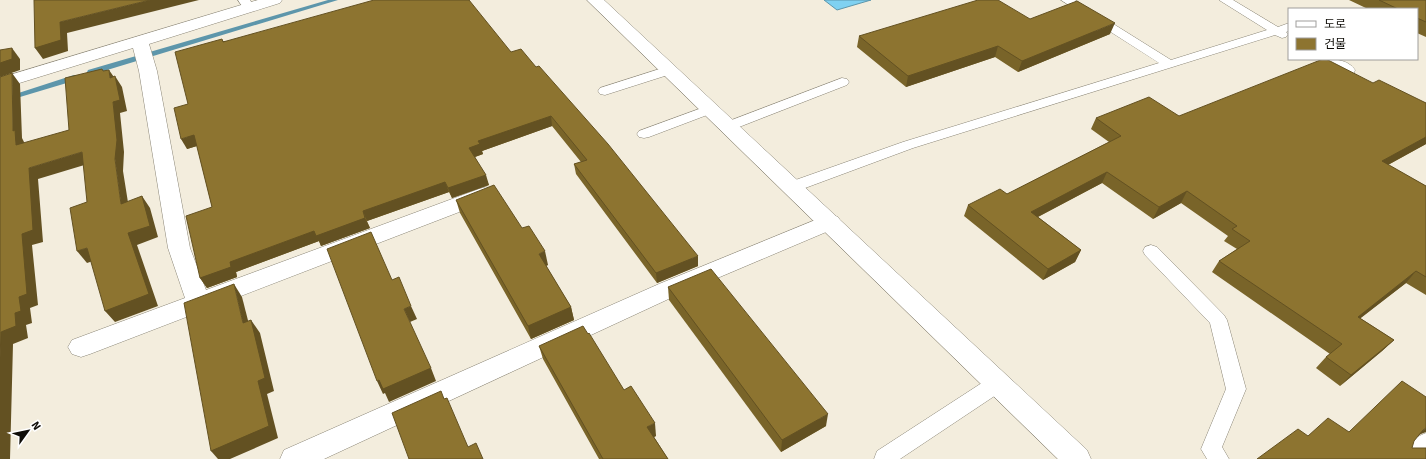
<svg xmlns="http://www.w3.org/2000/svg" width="1426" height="459" font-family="Signika,'Noto Sans KR',sans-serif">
<rect width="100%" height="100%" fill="#f3eddd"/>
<polygon fill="#7fd1f1" stroke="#5d96ab" points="824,0 871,0 837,10"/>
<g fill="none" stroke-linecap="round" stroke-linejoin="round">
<g fill="#5d96ab" fill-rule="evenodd">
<polygon points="328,0 338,0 94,74 91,74 87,72 88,70"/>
<polygon points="74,75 77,75 81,77 80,79 0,103 0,99"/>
</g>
<defs>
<g id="lane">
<polygon points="238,0 250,0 254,7 252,9 244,9"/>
<polygon points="1061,0 1075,0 1171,60 1267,30 1219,0 1233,0 1278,27 1289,23 1289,31 1286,32 1288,34 1286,37 1282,38 1275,35 913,148 797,191 792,192 787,191 784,187 787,183 903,142 1159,63"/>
<path d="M1322,59c11,0 26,0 33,11l-1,3h-10l-20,-11z"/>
<polygon points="669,66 674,67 675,70 674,73 605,95 600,94 598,91 600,88"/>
<polygon points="842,78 847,79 849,82 847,85 734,129 729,130 724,129 722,126 724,123"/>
<polygon points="710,105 715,106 717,109 715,112 649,137 644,138 639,137 637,134 639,131"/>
<polygon points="1151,245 1157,247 1224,315 1227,320 1246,389 1222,447 1229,459 1207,459 1201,449 1226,389 1210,323 1145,255 1143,251 1145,247"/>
<polygon points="998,375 1005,377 1008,383 1005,389 900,459 874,459 877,451 991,377"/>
</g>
<g id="street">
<polygon points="258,0 282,0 280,3 149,44 157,71 190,248 206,290 479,189 486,187 493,189 497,194 493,199 90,354 81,357 72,354 68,347 72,340 185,298 168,248 139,71 133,48 0,89 0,78"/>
<polygon points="830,214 838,217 841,222 838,227 675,296 324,459 280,459 284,450 659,284"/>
<path d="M1426,433v26h-28c6,-13 15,-21 28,-26z"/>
</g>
<polygon id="secondary" points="587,0 604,0 1087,450 1091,459 1058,459"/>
</defs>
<use href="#lane" stroke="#8b8677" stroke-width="1"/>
<use href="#street" stroke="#8b8677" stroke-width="1"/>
<use href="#secondary" stroke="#8b8677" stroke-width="1"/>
<use href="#lane" fill="#fff" fill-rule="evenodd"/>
<use href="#street" fill="#fff" fill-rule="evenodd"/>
<use href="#secondary" fill="#fff" fill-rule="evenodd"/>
</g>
<g fill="#796429">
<polygon points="1349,0 1426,0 1426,37 1417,33 1417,9 1368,9"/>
<polygon points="1030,19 1110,34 1018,72 995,57 906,87 857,47 859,36"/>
<polygon points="223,41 511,52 698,266 657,283 576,174 574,164 581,162 552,126 482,151 483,154 475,157 489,185 452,198 449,192 367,221 370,228 321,246 319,241 236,272 237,277 207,288 200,278 212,207 197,146 187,149 188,104"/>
<polygon points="1373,83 1426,103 1426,144 1388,165 1426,186 1426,295 1406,283 1360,318 1394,340 1382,351 1340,386 1316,368 1326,357 1330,354 1212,272 1219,261 1237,249 1224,241 1228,236 1181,203 1153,219 1102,183 1038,217 1081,250 1075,262 1043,280 964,216 968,205 1007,194 1109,142 1091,129 1096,118 1179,116"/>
<polygon points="456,200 548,265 546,266 571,307 574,320 531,339 460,213"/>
<polygon points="668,287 826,426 781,452 669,300"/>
<polygon points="539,346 624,390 656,436 654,437 668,459 599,459 543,359"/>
</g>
<g fill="#635122">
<polygon points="150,0 199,0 67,33 68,51 43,59 35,48 60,22"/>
<polygon points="1115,23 1110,34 1018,72 1022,61"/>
<polygon points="998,46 995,57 906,87 908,76"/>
<polygon points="12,48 20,59 20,70 0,77 0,63"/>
<polygon points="109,70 116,80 115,76 122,87 127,111 120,113 124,152 123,171 130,215 121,204 115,159 113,102"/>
<polygon points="12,73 20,84 22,138 24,142 25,157 16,145 13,131"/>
<polygon points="551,116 552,126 482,151 483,154 472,158 469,148 478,141"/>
<polygon points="194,135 200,145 187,149 181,139"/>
<polygon points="1426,137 1426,144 1373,173 1382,161"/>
<polygon points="82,152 91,163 38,179 43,242 32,245 38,305 30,308 32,323 26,325 28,338 13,344 10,459 0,459 0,358 1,332 15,313 19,297 22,234 29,168"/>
<polygon points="1107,172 1102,183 1026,223 1031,212"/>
<polygon points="486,175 489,185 452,198 448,188"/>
<polygon points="445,182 449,192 367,221 363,211"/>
<polygon points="1187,191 1181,203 1153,219 1159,207"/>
<polygon points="142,196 150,208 158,237 137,245 158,306 115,322 105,311 128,233"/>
<polygon points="365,218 370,228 321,246 319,241 236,272 237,277 207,288 200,278 230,262 314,231"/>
<polygon points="87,248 96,260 87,263 77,251"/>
<polygon points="1081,250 1075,262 1043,280 1048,269"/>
<polygon points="545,251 548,265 542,267 539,254"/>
<polygon points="698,256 698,266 657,283 656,273"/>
<polygon points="1416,271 1406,283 1348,328 1358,317"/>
<polygon points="234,284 242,297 252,336 243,323"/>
<polygon points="411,306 417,319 410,322 404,309"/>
<polygon points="571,307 574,320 531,339 528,326"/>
<polygon points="251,320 260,333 274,391 267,394 278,438 230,459 218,459 211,451 258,381"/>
<polygon points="1394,340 1382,351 1340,386 1351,375"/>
<polygon points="431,368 436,381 389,402 385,393 383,394 377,381 379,380"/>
<polygon points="828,414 826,426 781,452 782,440"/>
<polygon points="655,423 656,436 649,439 647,427"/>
<polygon points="1426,428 1426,432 1421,434 1408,442"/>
</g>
<g fill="#8d7430" stroke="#635122">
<polygon points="34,0 150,0 60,22 61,40 35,48"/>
<polygon points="374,0 469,0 511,52 521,49 536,67 539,66 608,144 698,256 656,273 574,164 587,160 551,116 478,141 480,144 469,148 486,175 448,188 445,182 363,211 365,218 316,236 314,231 230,262 231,267 200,278 186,216 212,207 194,135 181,139 174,108 188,104 175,52 222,39 223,42"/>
<polygon points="978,0 998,0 1030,19 1077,1 1115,23 1022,61 998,46 908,76 859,36"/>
<polygon points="1379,0 1426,0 1426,22 1417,18 1417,9 1398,9"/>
<polygon points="12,48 12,59 0,63 0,50"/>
<polygon points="1323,59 1326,59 1373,83 1379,80 1426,103 1426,137 1382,161 1426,186 1426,277 1416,271 1358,317 1394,340 1351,375 1326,357 1342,344 1219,261 1250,241 1232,229 1237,226 1187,191 1159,207 1107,172 1031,212 1081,250 1048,269 968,205 1000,189 1007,194 1121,136 1096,118 1149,97 1179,116"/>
<polygon points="102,69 103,71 109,70 110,78 115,76 120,100 113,102 117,140 115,159 121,204 142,196 150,226 128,233 149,294 105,311 87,248 77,251 70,208 87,202 82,152 29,168 33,230 22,234 27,294 19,297 21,311 15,313 16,326 1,332 0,358 0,77 12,73 13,131 15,130 16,145 69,130 65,78"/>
<polygon points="494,185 522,228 529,226 545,251 539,254 571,307 528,326 456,200"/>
<polygon points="371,232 392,280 399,277 411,306 404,309 431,368 383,389 379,380 377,381 327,249"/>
<polygon points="711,269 828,414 782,440 668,287"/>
<polygon points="234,284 243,323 251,320 265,378 258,381 269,426 211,451 184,303"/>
<polygon points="583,326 588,334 589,333 624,390 631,386 655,423 647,427 668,459 603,459 539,346"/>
<polygon points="1402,381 1426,397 1426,428 1423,430 1414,441 1412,448 1426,448 1426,459 1257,459 1298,429 1308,436 1328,418 1349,432"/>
<polygon points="441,391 444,399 447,398 468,447 476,443 483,459 409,459 392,413"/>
</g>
<rect x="1288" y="8" width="130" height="52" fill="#ffffff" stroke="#9f9e9c"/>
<rect x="1296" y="21" width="20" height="6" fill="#ffffff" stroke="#9f9e9c"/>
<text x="1324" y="28" font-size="12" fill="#0f0d08">도로</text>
<rect x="1296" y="38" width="20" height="12" fill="#8d7430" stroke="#9f9e9c"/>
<text x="1324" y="48" font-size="12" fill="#0f0d08">건물</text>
<g transform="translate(28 431) rotate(57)" stroke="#ffffff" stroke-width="3" paint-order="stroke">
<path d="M0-3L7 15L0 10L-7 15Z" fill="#0f0d08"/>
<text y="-6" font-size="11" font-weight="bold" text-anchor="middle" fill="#0f0d08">N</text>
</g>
</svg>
